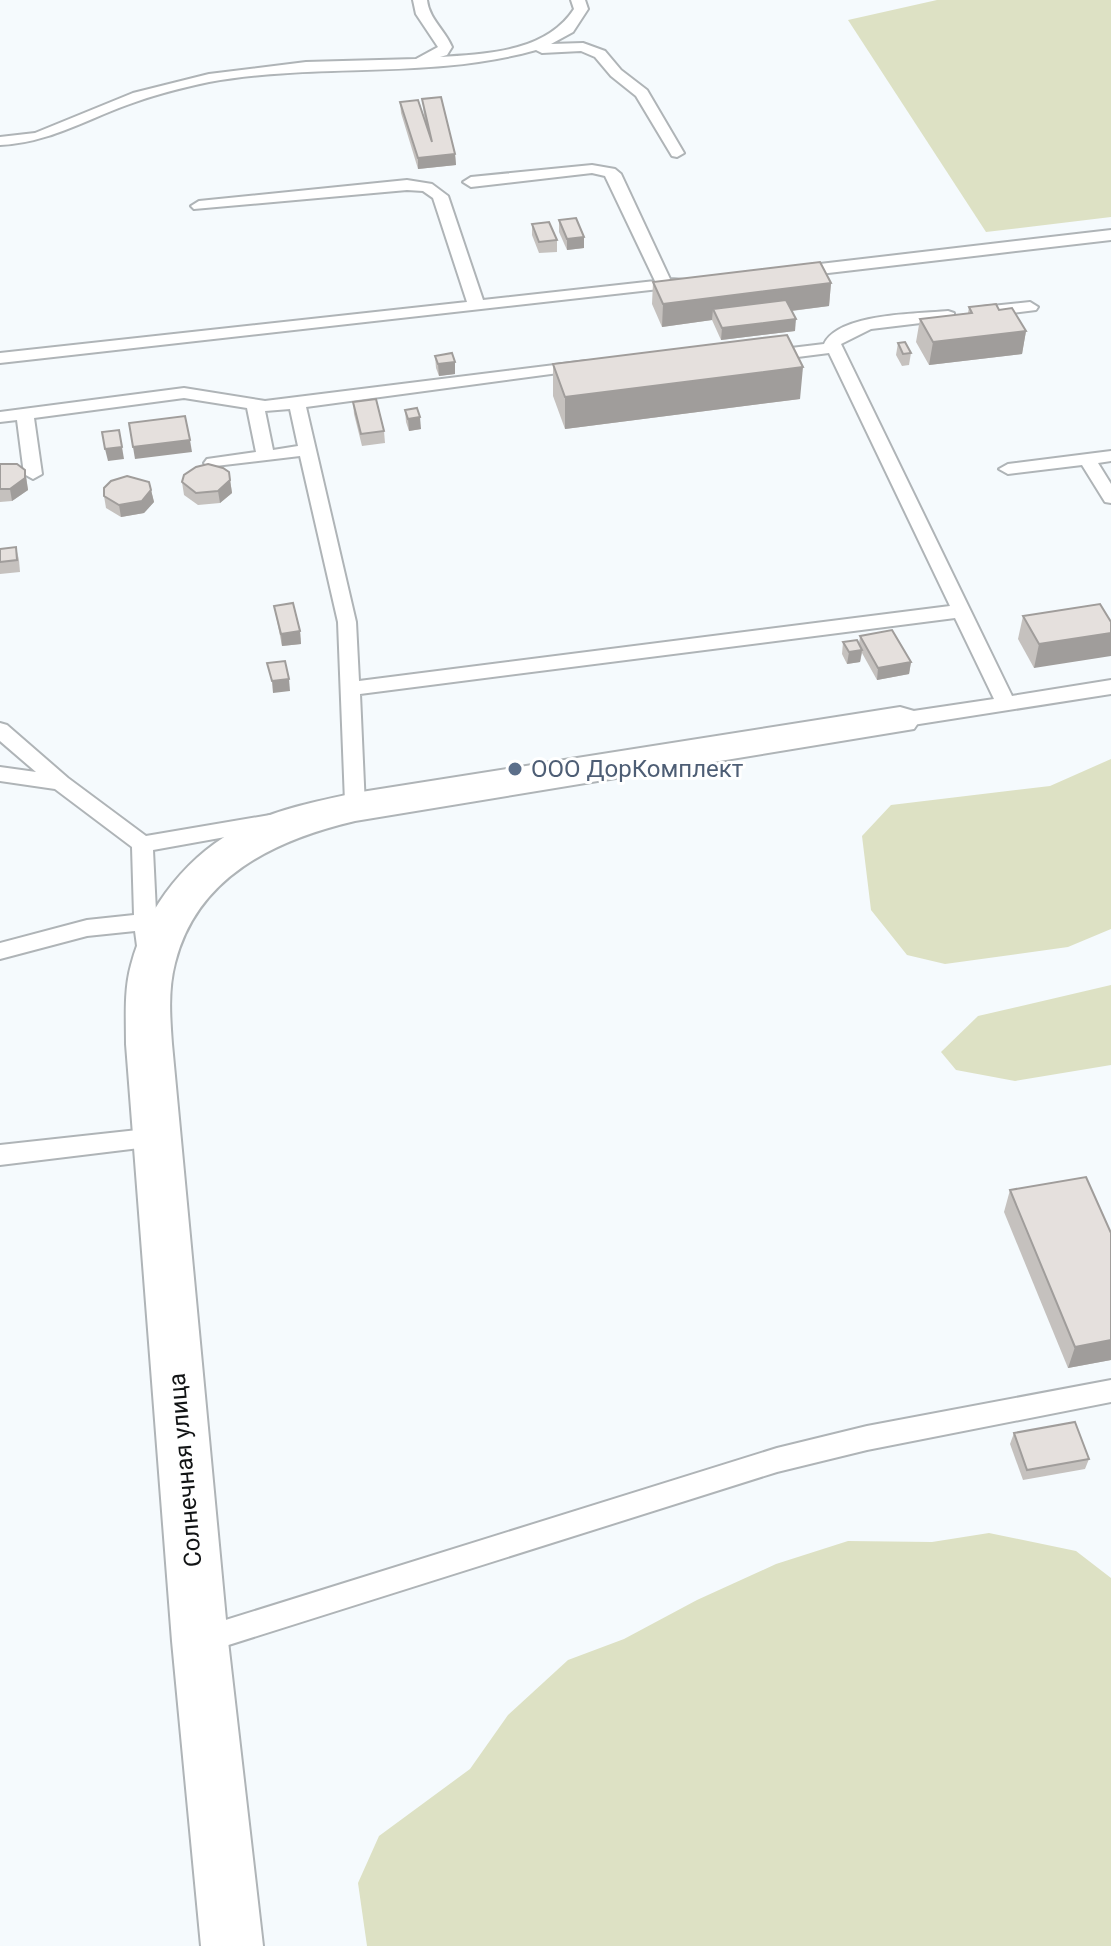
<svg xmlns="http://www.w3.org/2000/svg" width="1111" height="1946" font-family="Roboto,sans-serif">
<rect width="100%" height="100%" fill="#f5fafd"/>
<g fill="#dde1c4">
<polygon points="937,0 1111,0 1111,217 986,232 848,20"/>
<polygon points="1111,759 1111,929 1068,947 945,964 907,955 871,910 862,836 891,805 1050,786"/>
<polygon points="1111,985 1111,1065 1015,1081 956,1070 941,1052 978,1016"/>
<polygon points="989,1533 1076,1551 1111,1578 1111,1946 367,1946 358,1883 379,1836 470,1769 508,1715 568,1660 624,1639 697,1600 776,1564 848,1541 932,1542"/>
</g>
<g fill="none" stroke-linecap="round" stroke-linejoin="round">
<defs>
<g id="lane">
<path d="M413,0h14c2,19 18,30 25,47l-5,8 -7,2c47,-3 106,-5 134,-48l-3,-9h14l3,9 -15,23 -22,12 32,-1 22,8 16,19 26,20 37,63 -7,4 -5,-1 -36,-60 -25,-20 -16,-19 -14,-6 -39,2 -6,-3c-106,30 -219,12 -327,32 -28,6 -56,13 -82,23 -44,16 -80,38 -127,40v-8l35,-4 98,-40 76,-19 97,-12 110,-3 22,-12 -22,-33z"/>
<polygon points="592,165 615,169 621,174 670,279 686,280 686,286 0,363 0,353 467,302 433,198 423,191 407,190 194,209 191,206 199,201 407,180 432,184 448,196 483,300 655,281 605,176 592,173 471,187 463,182 471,177"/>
<polygon points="1111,230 1111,240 794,277 786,272 794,267"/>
<polygon points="1030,302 1038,307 1036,310 982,317 974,312 982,307"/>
<path d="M948,311l6,2v6l-83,10 -30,15 171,352 99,-16v14l-211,33 -7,-2 -3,-5 3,-5 7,-2 94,-14 -39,-81 -595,76 5,113 -3,5 -23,5 -7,-2 -3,-5 3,-5 13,-3 -7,-180 -38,-166 -93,11 -3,-4 3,-4 49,-7 -9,-44 -63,-10 -150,20 8,56 -9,5 -9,-5 -7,-54 -17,2v-10l184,-24 81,13 322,-40 2,4 -2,4 -6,1 -275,37 50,215 3,59 591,-75 -121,-253 -63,8 -8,-5 8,-5 58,-7c15,-31 93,-30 124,-33zM290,409l8,37 -25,4 -8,-39z"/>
<polygon points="1111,451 1111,461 1098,463 1111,484 1111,503 1105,502 1082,465 1008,474 999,469 1008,464"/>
<polygon points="0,723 7,725 68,778 146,836 270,815 277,817 280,822 277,827 270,829 153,850 156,912 167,914 170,920 167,926 157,928 158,955 155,961 139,961 135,931 87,936 0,959 0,943 87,920 134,915 132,847 55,789 0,781 0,767 36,772 0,741"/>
<polygon points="156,1128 164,1130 168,1137 164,1144 156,1146 0,1165 0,1145"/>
<polygon points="1111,1380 1111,1402 867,1450 777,1472 200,1654 190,1650 186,1641 190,1632 200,1628 777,1448 867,1426"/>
</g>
<path id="street" d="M900,707l14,4 6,9 -6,9 -559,92c-80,19 -158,55 -180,142 -7,26 -5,54 -3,81l56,597 35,305h-62l-29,-305 -46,-597c0,-26 -2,-54 5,-79 15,-58 59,-113 113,-139 34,-17 74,-25 111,-33z"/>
</defs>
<use href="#lane" stroke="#afb4b7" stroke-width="4"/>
<use href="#street" stroke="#afb4b7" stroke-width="4"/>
<use href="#lane" fill="#fff" fill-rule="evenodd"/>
<use href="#street" fill="#fff" fill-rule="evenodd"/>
</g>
<g fill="#c5c1be">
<polygon points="422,99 455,154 456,165 418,169 401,113 400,102 425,123"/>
<polygon points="559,220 584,237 584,248 567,250 559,232"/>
<polygon points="532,224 557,240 557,252 539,253 532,235"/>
<polygon points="653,282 831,283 829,306 792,311 795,331 721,340 712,320 662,327 652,304"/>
<polygon points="969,307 999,310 1026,331 1022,354 929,365 916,342 920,319 968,313"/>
<polygon points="898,343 911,353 909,365 902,366 896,355"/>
<polygon points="435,356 455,374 439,376 436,368"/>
<polygon points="553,364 800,399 565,429 553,396"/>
<polygon points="353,402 384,431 385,443 362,446 354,414"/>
<polygon points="405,410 421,429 409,431 406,422"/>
<polygon points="0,464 25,470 28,490 12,501 0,502"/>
<polygon points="229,472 232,493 220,503 198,505 184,495 182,482"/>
<polygon points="151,490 154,502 144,513 121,517 106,508 104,496"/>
<polygon points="16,547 19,560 20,572 0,574 0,549"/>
<polygon points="274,606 300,631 301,644 282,646"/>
<polygon points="1023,616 1111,622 1034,668 1018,639"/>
<polygon points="860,636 911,662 909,674 877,680 862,653 860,662 847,664 842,654 843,642 859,644"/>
<polygon points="1010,1190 1111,1360 1068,1368 1004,1212"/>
<polygon points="1014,1433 1089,1459 1085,1469 1023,1480 1010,1444"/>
</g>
<g fill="#a09d9b">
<polygon points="455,154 456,165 418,169 418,158"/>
<polygon points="584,237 584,248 567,250 567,239"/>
<polygon points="831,283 829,306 718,320 713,309 712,320 662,327 663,304"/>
<polygon points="796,319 795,331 721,340 722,328"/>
<polygon points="1026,331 1022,354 929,365 933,342"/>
<polygon points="455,362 455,374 439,376 438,364"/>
<polygon points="803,367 800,399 565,429 565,397"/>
<polygon points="420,417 421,429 409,431 408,419"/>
<polygon points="190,440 192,452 135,459 133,447"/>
<polygon points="122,447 124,459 108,461 105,449"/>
<polygon points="25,470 28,490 12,501 10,489"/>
<polygon points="230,480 232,493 220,503 218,491"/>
<polygon points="151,490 154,502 144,513 121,517 119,505"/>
<polygon points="300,631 301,644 282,646 281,634"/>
<polygon points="1111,633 1111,656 1034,668 1039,644"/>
<polygon points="862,650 860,662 847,664 849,652"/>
<polygon points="911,662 909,674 877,680 878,668"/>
<polygon points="289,679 290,691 273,693 272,681"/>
<polygon points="1111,1340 1111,1360 1068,1368 1075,1347"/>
</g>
<g fill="#e5e0dd" stroke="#a09d9b" stroke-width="2">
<polygon points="441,97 455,154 418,158 400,102 418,100 432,142 422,99"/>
<polygon points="576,218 584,237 567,239 559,220"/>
<polygon points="549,222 557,240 539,242 532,224"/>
<polygon points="820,262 831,283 663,304 653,282"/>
<polygon points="786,300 796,319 722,328 713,309"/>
<polygon points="996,304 999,310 1012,308 1026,331 933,342 920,319 972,313 969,307"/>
<polygon points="787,335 803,367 565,397 553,364"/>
<polygon points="905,342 911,353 903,354 898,343"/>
<polygon points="452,353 455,362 438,364 435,356"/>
<polygon points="376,399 384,431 361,434 353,402"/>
<polygon points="417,408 420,417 408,419 405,410"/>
<polygon points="185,416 190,440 133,447 129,423"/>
<polygon points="119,430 122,447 105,449 102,432"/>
<polygon points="0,464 17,464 25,470 25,478 10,489 0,489"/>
<polygon points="208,464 223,468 229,472 230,480 218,491 196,493 182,482 184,475 196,467"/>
<polygon points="127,476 149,482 151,490 142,501 119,505 104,496 104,488 111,481"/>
<polygon points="16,547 17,560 0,562 0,549"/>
<polygon points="293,603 300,631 281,634 274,606"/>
<polygon points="1100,604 1111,622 1111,633 1039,644 1023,616"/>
<polygon points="892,630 911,662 878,668 860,636"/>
<polygon points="857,640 862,650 849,652 843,642"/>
<polygon points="285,661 289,679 272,681 267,663"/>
<polygon points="1086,1177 1111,1233 1111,1340 1075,1347 1010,1190"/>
<polygon points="1075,1422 1089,1459 1027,1470 1014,1433"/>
</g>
<circle fill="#5c6f8a" stroke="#fff" stroke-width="3" cx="515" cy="769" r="8"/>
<g text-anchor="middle" stroke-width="6" stroke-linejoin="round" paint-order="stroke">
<g font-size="24" fill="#4e5e75" stroke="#fff" text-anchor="start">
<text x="531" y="777">ООО ДорКомплект</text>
</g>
<g font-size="24" fill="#121415" stroke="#fff">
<text transform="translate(185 1470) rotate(-95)" y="8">Солнечная улица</text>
</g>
</g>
</svg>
